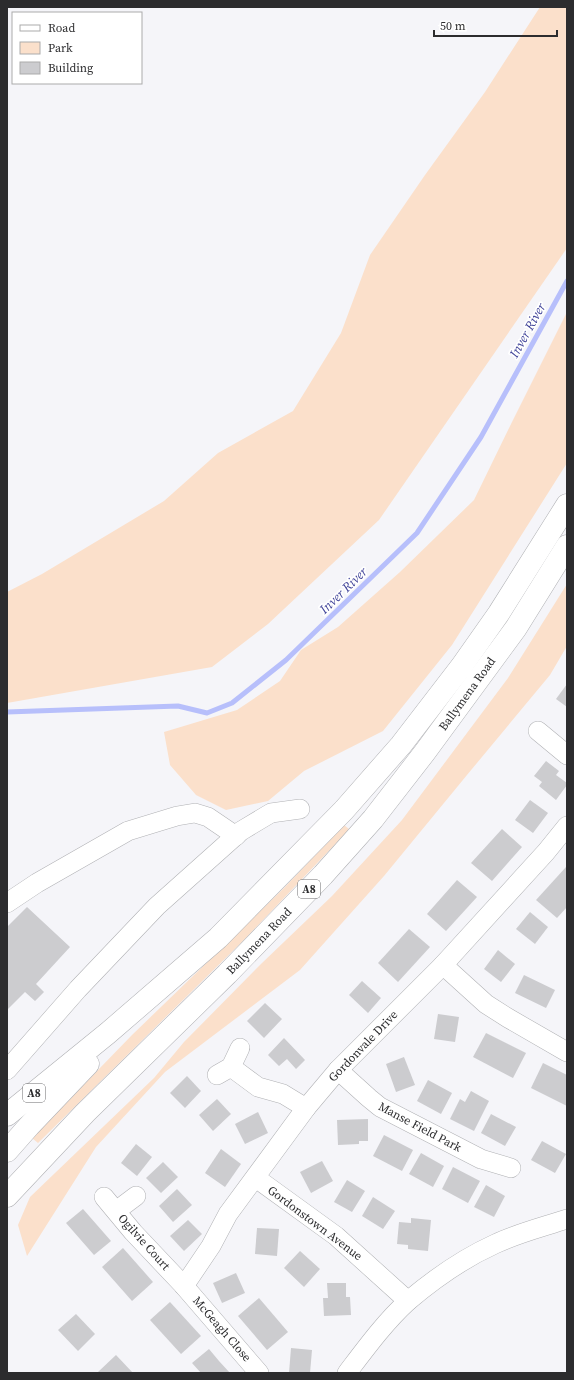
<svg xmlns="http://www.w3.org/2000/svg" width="574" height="1380" font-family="'Source Serif 4',serif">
<rect width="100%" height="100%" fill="#f5f5f9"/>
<g fill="#fbe0cb">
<polygon points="540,7 567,7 567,248 379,520 268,624 212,667 7,703 7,592 42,574 164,501 218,453 293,411 341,333 370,255 425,175 485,92"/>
<polygon points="567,312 567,463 452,645 383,731 304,771 268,801 226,810 196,795 170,765 164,732 237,710 280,681 301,650 338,627 400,572 474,500 512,422"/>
<polygon points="567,584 567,646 550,675 467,775 384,876 300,970 165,1072 96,1147 27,1256 18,1225 30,1197 154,1078 184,1042 262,963 332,896 402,820 508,678"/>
<polygon points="344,825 349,829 342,837 243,941 180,1003 38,1143 32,1138 132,1035 283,889"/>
</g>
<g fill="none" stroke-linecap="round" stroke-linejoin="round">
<polyline stroke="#b7bffb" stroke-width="5" points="7,712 178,706 207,713 232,703 286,660 417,533 481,437 567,281"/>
</g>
<g fill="#cccccf">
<polygon points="567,684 567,707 556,699"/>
<polygon points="546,761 559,771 556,775 567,783 567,785 556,800 539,786 542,782 534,776"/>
<polygon points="530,800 548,813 533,833 515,820"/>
<polygon points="502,829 522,847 492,881 471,863"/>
<polygon points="566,867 567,907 557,918 536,900"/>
<polygon points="457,880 477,897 446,931 427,914"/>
<polygon points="27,907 70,947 36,984 44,992 35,1001 25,992 7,1010 7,927"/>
<polygon points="530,912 548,927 535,944 516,929"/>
<polygon points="409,929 430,947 398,982 378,963"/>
<polygon points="498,950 515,964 501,982 484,969"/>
<polygon points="524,975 555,990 546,1008 515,993"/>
<polygon points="362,981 381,998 368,1013 349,995"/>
<polygon points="265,1003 282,1019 264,1038 247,1021"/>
<polygon points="438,1014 459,1017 455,1042 434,1039"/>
<polygon points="486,1033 526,1053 513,1078 473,1057"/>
<polygon points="284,1038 305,1060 296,1069 287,1059 279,1066 268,1055"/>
<polygon points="404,1057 415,1085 396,1092 386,1064"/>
<polygon points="543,1063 567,1075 567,1106 531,1088"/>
<polygon points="187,1076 201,1091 185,1108 170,1093"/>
<polygon points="428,1080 452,1093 441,1114 417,1101"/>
<polygon points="471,1091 489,1101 474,1131 450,1119 460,1099 465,1102"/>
<polygon points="217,1099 231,1114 213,1131 199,1115"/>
<polygon points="258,1112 268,1133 245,1144 235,1124"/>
<polygon points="491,1114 516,1127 505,1146 481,1133"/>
<polygon points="368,1119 368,1141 359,1141 359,1144 338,1145 337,1120"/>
<polygon points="384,1135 413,1150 402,1171 373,1156"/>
<polygon points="542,1141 566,1154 555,1173 531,1160"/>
<polygon points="136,1144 152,1157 137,1176 121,1163"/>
<polygon points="221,1149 241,1164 225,1187 205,1173"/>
<polygon points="421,1153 444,1166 433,1187 409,1174"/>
<polygon points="322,1161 333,1181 311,1193 300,1172"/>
<polygon points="163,1162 178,1177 161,1193 146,1178"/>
<polygon points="453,1167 480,1181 468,1203 442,1189"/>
<polygon points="347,1180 365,1191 352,1212 334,1202"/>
<polygon points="486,1185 505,1196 494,1217 474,1207"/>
<polygon points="177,1189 192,1205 173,1222 159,1206"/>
<polygon points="373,1197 395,1211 383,1229 362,1216"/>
<polygon points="83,1209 111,1241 94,1255 66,1223"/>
<polygon points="411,1218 431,1220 428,1251 408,1249 408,1245 397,1244 399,1222 411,1223"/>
<polygon points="188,1220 202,1234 184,1251 170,1236"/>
<polygon points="257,1228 279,1229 277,1256 255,1254"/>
<polygon points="123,1248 153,1282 132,1301 102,1267"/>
<polygon points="300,1251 320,1269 304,1287 284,1268"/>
<polygon points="236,1273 245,1293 222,1303 213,1283"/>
<polygon points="327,1283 346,1283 346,1297 350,1297 351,1315 324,1316 323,1298 328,1298"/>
<polygon points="259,1298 288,1332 267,1350 238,1316"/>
<polygon points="170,1302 201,1336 181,1354 150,1320"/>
<polygon points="76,1314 95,1334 78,1351 58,1330"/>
<polygon points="291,1348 312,1350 310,1373 289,1373"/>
<polygon points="209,1349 219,1361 230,1373 201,1373 192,1363"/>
<polygon points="116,1355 133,1373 99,1373 98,1372"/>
</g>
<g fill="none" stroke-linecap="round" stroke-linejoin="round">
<defs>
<g id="minor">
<polyline points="538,731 567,755"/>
<polyline points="7,903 37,883 128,831 177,816 195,813 208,817 236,836"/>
<polyline points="443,965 486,1004 508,1018 567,1052"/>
<polyline points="231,1067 258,1087 283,1094 306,1108"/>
<polyline points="7,1070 78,989 157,906 241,831 271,813 300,809"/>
<polyline points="338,1070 369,1098 380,1107 481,1159 511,1168"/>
<polyline points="217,1075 231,1067 240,1048"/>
<polyline points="256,1178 336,1236 408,1301"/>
<polyline points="104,1197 133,1232 184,1286 259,1373"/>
<polyline points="116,1211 136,1196"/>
<polyline points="184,1286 211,1246 228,1214 306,1108 338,1070 443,965 546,852 567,826"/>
<path d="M347,1373c19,-25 38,-51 61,-72 26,-22 56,-43 87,-57 23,-11 48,-17 72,-25"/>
</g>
<g id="highway">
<polyline points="7,1115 108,1033 218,938 344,810 401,745 461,667 499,613 567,505"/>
<polyline points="7,1151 29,1126 88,1064"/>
<polyline points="7,1196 85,1113 227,974 323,875 373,819 425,752 516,628 567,546"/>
</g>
</defs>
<use href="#minor" stroke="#b0b1b4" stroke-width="20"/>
<use href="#highway" stroke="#b0b1b4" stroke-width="23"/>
<use href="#minor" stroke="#fff" stroke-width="19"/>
<use href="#highway" stroke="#fff" stroke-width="22"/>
</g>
<g text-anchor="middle" stroke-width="3.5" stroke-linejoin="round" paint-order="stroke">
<g fill="#fff" stroke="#6b6b6d" stroke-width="1">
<rect x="298" y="880" width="22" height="18" rx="3"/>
<rect x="23" y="1084" width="22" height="18" rx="3"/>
</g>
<g font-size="11" font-weight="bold" fill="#2c2c2e">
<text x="309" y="893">A8</text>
<text x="34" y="1097">A8</text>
</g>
<g font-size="12" fill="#2c2c2e" stroke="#fff">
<text transform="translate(467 694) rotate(-54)" y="4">Ballymena Road</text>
<text transform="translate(259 941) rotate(-46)" y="4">Ballymena Road</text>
<text transform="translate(363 1046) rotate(-46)" y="4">Gordonvale Drive</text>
<text transform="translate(420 1127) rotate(28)" y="4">Manse Field Park</text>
<text transform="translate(315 1223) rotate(37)" y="4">Gordonstown Avenue</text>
<text transform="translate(144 1242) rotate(48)" y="4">Ogilvie Court</text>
<text transform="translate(222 1329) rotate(49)" y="4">McGeagh Close</text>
</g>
<g font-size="13" font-style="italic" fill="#424599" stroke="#fff">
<text transform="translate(527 330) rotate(-61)" y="5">Inver River</text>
<text transform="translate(343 590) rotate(-44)" y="5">Inver River</text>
</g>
</g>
<rect width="574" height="1380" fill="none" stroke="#2c2c2e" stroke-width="16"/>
<rect x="12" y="12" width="130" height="72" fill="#ffffff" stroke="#ababab"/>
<rect x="20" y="25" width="20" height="6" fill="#ffffff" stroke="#ababab"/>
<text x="48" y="32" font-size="12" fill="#2c2c2e">Road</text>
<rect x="20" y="42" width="20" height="12" fill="#fbe0cb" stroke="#ababab"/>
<text x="48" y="52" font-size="12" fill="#2c2c2e">Park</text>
<rect x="20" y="62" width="20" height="12" fill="#cccccf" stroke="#ababab"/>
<text x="48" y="72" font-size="12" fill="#2c2c2e">Building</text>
<path d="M434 30v6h123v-6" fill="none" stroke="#2c2c2e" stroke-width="2"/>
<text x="440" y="30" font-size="12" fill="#2c2c2e" stroke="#ffffff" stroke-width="3" paint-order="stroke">50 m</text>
</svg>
